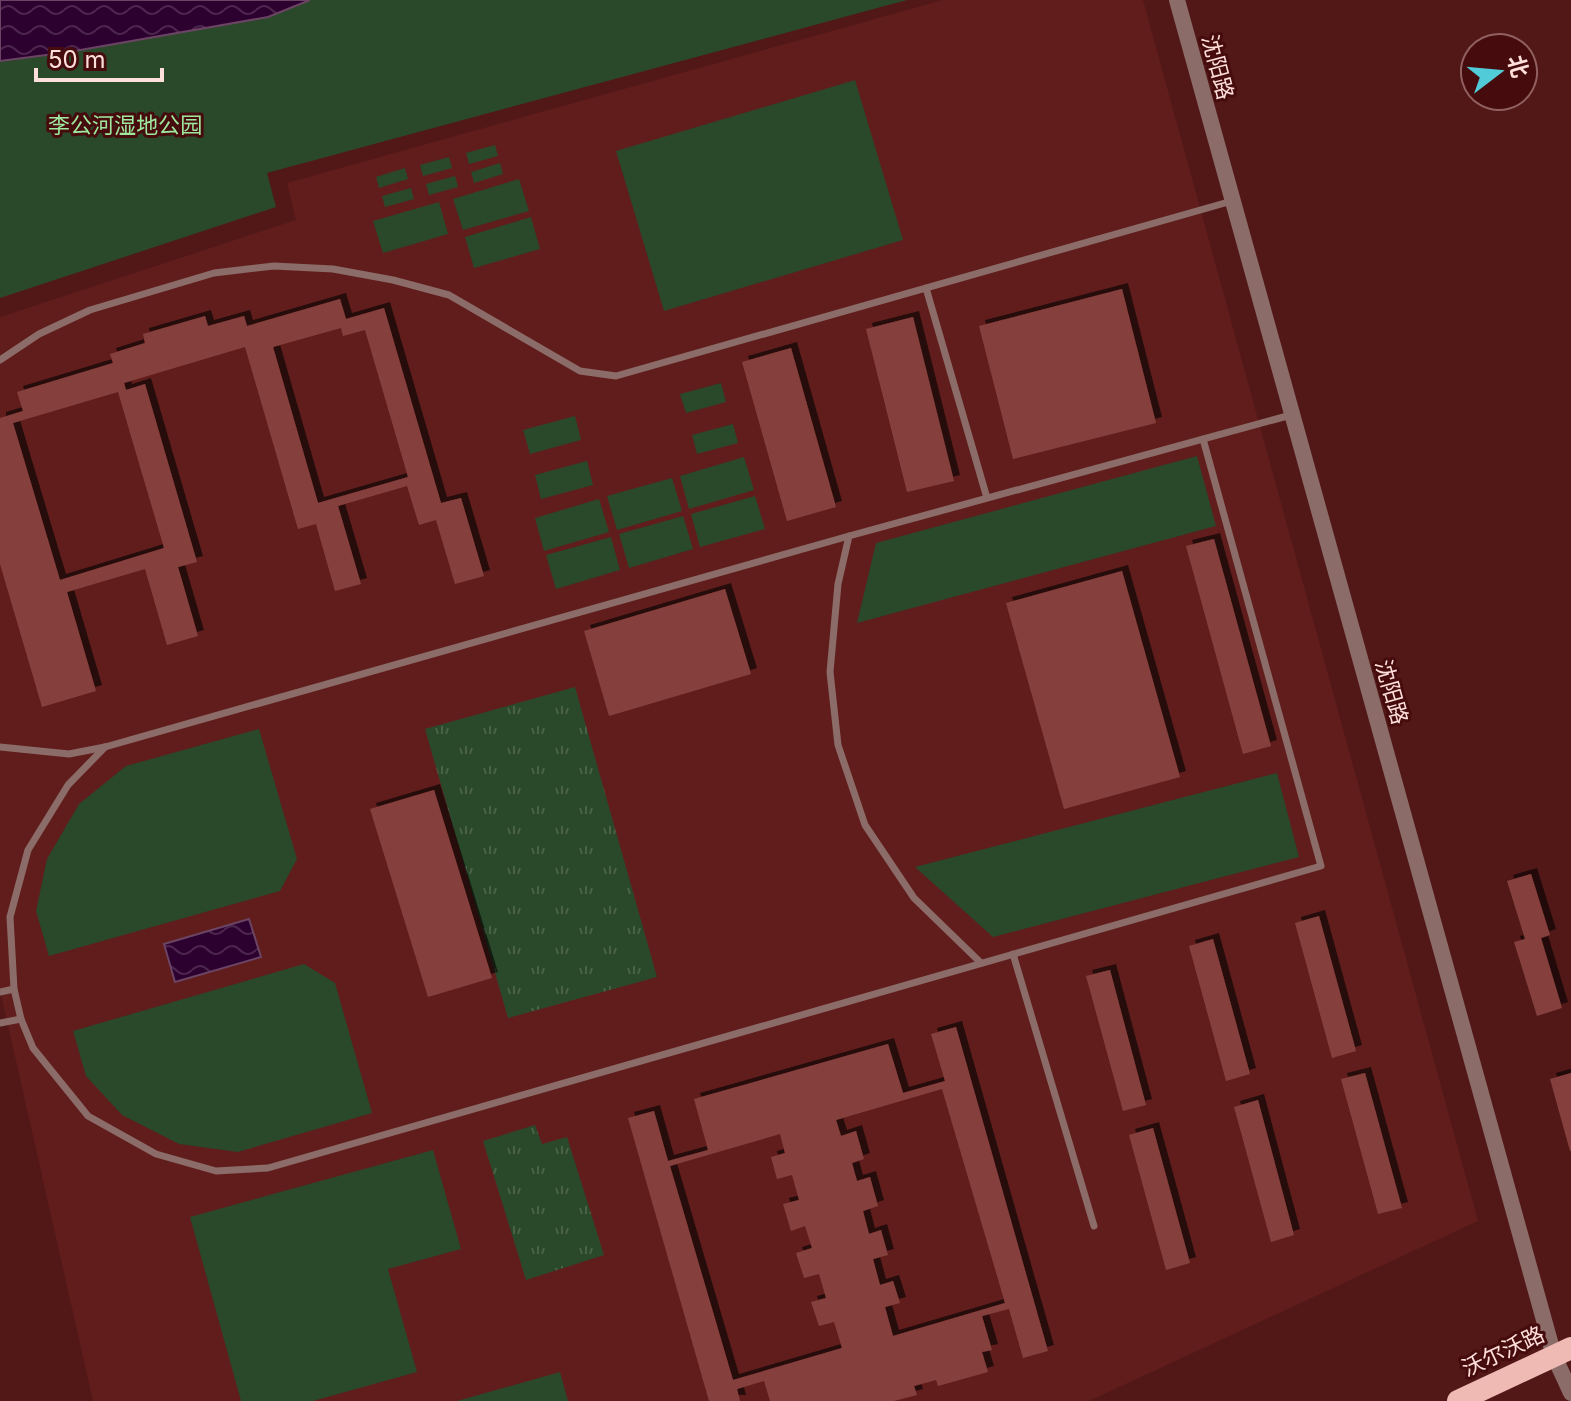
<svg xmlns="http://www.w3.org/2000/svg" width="1571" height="1401" font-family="Inter,'Noto Sans SC',sans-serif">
<defs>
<pattern id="grass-tufts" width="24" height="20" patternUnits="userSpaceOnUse" patternTransform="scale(2)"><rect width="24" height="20" fill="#2a482a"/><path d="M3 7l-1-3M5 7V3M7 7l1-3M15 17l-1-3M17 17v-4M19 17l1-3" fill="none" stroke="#4a6248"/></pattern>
<pattern id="water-waves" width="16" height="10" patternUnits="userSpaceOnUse" patternTransform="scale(2)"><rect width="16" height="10" fill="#2c0130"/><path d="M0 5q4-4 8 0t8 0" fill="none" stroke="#4c264d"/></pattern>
<filter id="shadow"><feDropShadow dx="6" dy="-6" stdDeviation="0" flood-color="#0009"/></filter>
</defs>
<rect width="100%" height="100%" fill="#521817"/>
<polygon fill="#601d1c" points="943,0 1143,0 1478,1221 1089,1401 93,1401 0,990 0,317 296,220 287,183"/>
<g fill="url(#grass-tufts)">
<polygon points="575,687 657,977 508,1018 425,729"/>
<polygon points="535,1125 542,1144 567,1137 604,1255 526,1280 483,1141"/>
</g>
<g fill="#2a482a">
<polygon points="0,0 907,0 267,173 276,207 0,298"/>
<polygon points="855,80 903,240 664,311 616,151"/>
<polygon points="495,145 498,156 469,164 466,153"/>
<polygon points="449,157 452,168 423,176 420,165"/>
<polygon points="500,163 503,174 474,183 471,172"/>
<polygon points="405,168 408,179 379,188 376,177"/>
<polygon points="455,176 458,187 429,195 426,184"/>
<polygon points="519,179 529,211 463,230 453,199"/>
<polygon points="411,188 414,199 385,207 382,196"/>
<polygon points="439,202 448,234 383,253 373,221"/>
<polygon points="531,217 540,249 474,268 465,237"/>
<polygon points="721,383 726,402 686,413 680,394"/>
<polygon points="575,416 581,440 530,454 523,430"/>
<polygon points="733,424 738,443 697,454 692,435"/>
<polygon points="1197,456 1216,526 857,623 876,543"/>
<polygon points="744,457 754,490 689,509 680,476"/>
<polygon points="587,461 593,485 541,499 535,475"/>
<polygon points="672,478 682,511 617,530 607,496"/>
<polygon points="755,496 765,529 700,547 691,514"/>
<polygon points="599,499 609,532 544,551 535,518"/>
<polygon points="683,516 693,549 629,568 619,534"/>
<polygon points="611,537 620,570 556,589 546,555"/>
<polygon points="259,729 297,859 280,891 49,956 36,911 47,859 79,804 126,766"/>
<polygon points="1277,773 1299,857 993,937 915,867"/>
<polygon points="304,964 335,983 372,1113 238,1152 179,1144 122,1115 86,1076 73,1031"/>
<polygon points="433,1150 461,1249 388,1269 417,1372 313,1401 241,1401 190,1217"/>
<polygon points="560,1372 568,1401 457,1401"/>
</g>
<g fill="url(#water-waves)" stroke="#6b4464" stroke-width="2">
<polygon points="0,0 310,0 268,17 69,52 0,61"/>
<polygon points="249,919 261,957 175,982 164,944"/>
</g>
<g fill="#85413d" fill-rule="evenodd" filter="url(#shadow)">
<polygon points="1122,289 1156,423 1013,459 979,326"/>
<path d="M340,299l6,20 38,-11 57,195 20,-5 23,78 -29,8 -19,-64 -17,5 -12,-39 -69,20 23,78 -26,7 -19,-67 -18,5 -53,-182 -121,36 2,7 19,-6 52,178 -19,5 20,69 -31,9 -22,-76 -78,23 29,99 -54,16 -42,-143v-146l23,-7 -6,-19 96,-29 -3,-9 35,-11 -2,-9 62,-18 3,10 36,-10 3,10zM341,328l2,8 22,-6 43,147 -90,26 -45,-156zM118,392l46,156 -104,32 -47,-157z"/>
<polygon points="913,317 954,481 907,492 866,329"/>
<polygon points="791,348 836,507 787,521 742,362"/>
<polygon points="1214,539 1271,746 1243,754 1186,546"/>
<polygon points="1122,571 1180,777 1064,809 1006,603"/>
<polygon points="725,589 751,674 609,716 584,631"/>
<polygon points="434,790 492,978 428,997 370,809"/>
<polygon points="1531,874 1550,935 1541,938 1562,1008 1537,1016 1514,942 1525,939 1507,881"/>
<polygon points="1319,916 1356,1051 1332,1058 1295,923"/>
<polygon points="1213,939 1250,1074 1226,1081 1189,946"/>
<polygon points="1110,970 1146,1105 1123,1111 1086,976"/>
<path d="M956,1027l92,324 -25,7 -14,-49 -27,7 10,34 -10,2 6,20 -50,14 -2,-6 -22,6 3,9 -23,6h-124l-6,-20 -27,8 3,12h-31l-81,-283 26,-7 14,50 40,-11 -14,-51 194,-55 15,49 42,-12 -14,-47zM942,1089l63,214 -112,33 -8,-29 15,-4 -7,-22 -13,4 -7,-26 15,-4 -7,-25 -12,4 -6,-23 15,-5 -8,-29 -13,4 -5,-18 12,-4 -8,-28 -15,5 -5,-16zM780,1134l5,19 -14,4 6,22 15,-4 7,25 -16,4 8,27 14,-5 7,22 -16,5 8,25 15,-4 7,24 -15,4 8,24 15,-4 8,26 -109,32 -63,-214z"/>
<polygon points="1365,1073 1402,1208 1378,1214 1341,1079"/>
<polygon points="1571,1073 1571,1151 1570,1151 1550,1079"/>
<polygon points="1258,1100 1294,1235 1271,1242 1234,1107"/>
<polygon points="1153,1128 1190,1263 1166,1270 1129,1135"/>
</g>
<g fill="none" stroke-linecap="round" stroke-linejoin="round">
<g stroke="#8b6c69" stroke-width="7">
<polyline points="926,288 987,498"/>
<polyline points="0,360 39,334 90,310 214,273 274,266 333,269 393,280 449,295 580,371 616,376 1232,201"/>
<polyline points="849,536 838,584 830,672 838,745 865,825 914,898 981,963"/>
<polyline points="0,747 69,754 105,747 849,536 1291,415"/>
<polyline points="105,747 68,785 28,850 10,917 14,989 21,1019 33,1048 88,1116 156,1154 216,1171 268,1168 1321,866 1203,439"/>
<polyline points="1013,954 1094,1226"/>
<polyline points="0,992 14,989"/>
<polyline points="0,1023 21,1019"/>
</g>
<polyline stroke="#8b6c69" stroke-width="16" points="1177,0 1554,1356 1571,1393"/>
<polyline stroke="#efb9b4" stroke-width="22" points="1458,1401 1571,1348"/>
</g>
<g text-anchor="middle" stroke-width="6" stroke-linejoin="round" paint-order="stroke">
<g font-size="22" fill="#fedfdc" stroke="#460c0d">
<text transform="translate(1218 67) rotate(75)" y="8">沈阳路</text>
<text transform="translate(1392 692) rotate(74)" y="8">沈阳路</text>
<text transform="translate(1503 1351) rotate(-25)" y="8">沃尔沃路</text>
</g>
<g font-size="22" fill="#9de89e" stroke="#460c0d">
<text x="125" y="133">李公河湿地公园</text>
</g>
</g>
<g transform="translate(1499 72) rotate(74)"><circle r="38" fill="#460c0d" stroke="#906060" stroke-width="2"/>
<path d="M0-6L14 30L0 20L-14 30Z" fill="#52cbd8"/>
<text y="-12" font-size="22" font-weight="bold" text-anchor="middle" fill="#fedfdc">北</text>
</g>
<path d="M36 68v12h126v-12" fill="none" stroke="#fedfdc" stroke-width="4"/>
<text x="48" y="68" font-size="24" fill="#fedfdc" stroke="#460c0d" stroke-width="6" paint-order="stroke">50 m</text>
</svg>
